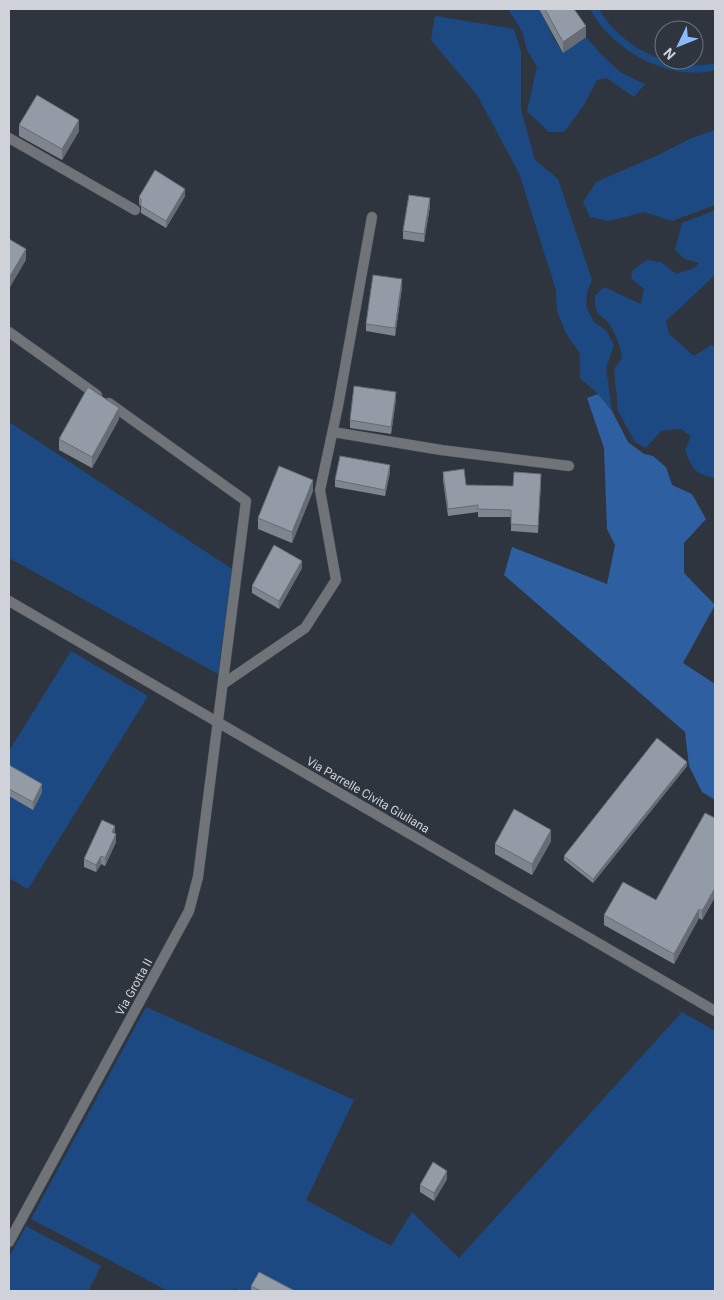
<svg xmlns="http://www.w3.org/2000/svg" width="724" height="1300" font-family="Roboto,sans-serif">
<rect width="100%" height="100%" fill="#2e353e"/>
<g fill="#1d4983">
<polygon points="508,9 539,9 554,39 563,53 586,37 600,53 620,72 645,84 634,97 607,78 597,80 584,105 564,132 549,132 527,111 537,67 527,50 522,31"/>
<path d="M590,9h9c21,38 73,64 116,54v7c-47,12 -103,-20 -125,-61z"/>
<polygon points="435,16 514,29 521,51 521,110 535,160 558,179 592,280 587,292 586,306 594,322 606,330 614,345 606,368 612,411 598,394 580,378 580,354 566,333 557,311 556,290 519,173 477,95 431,40"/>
<polygon points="715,130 715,205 672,221 644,212 609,221 590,217 583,202 596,182 658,155 692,138"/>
<path d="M715,210v65l-49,46 3,13 25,22 17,-11 4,2v131c-20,-4 -23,-9 -30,-28l6,-14 -10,-7 -20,2 -15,17 -11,-6 -17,-31 -4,-42 8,-11c-2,-12 -5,-22 -11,-31 -8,-15 -17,-6 -16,-31l9,-9 37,17 3,-15 -13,-11 1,-7 15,-11 14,2 15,12 18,-6 5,-5 -14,-4 -10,-9 7,-27z"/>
<polygon points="9,422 232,569 218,674 9,558"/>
<polygon points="71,651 148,696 28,889 9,878 9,751"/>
<polygon points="146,1007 354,1100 306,1200 391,1246 412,1212 459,1258 682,1012 715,1031 715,1291 240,1291 234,1288 232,1291 168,1291 31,1219"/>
<polygon points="26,1226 101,1266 88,1291 9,1291 9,1257"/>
</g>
<polygon fill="#2e5fa1" points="598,394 612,411 628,442 644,454 653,456 666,467 672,485 692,494 706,519 684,543 684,573 715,605 683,663 715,684 715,800 702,792 689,766 685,732 504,575 512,547 607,584 615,545 607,529 604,448 587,398"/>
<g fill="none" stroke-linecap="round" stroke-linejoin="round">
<defs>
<g id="street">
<polyline points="9,138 135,210"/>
<polyline points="9,332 97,395"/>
<polyline points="333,432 441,450 569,466"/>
<polyline points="9,601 715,1011"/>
<polyline points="223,684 305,628 336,580 320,490 338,406 372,217"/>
<polyline points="9,1242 189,911 198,877 246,501 109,403"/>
</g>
</defs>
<use href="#street" stroke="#4b515a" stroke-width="11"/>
<use href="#street" stroke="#707378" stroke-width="10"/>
</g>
<g fill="#7e858f">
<polygon points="539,9 574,9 586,37 563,53"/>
<polygon points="19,125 79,131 62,160 19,136"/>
<polygon points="185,196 166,228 141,213 141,207 139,204 139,197"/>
<polygon points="430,206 424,242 403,239 403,231"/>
<polygon points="402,287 395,336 366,331 366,324"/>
<polygon points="396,399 391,434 350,428 350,420"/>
<polygon points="119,419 92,468 59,450 59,439"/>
<polygon points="390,472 385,496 335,487 335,480"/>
<polygon points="443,472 466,485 513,486 541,482 538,533 511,531 511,517 478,517 478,512 448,516 443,480"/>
<polygon points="313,491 292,543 258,529 258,518"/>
<polygon points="302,568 279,609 252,593 252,586"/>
<polygon points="9,765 42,792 33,810 9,796"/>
<polygon points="687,766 593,883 564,860 564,856"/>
<polygon points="715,818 715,897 702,920 699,918 674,964 604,925 604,915 656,900"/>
<polygon points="115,834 116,842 105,866 101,864 96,872 84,867 84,859"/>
<polygon points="551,841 532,875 495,854 495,844"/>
<polygon points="447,1179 434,1201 420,1192 420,1185"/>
<polygon points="251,1286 295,1291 251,1291"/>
</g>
<g fill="#676c74">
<polygon points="586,26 586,37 563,53 563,42"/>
<polygon points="79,120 79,131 62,160 62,149"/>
<polygon points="185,189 185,196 166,228 166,221"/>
<polygon points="430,198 430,206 424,242 424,234"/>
<polygon points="26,249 26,260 9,289 9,278"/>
<polygon points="402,279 402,287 395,336 395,328"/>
<polygon points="396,392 396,399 391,434 391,427"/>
<polygon points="119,408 119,419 92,468 92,457"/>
<polygon points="390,465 390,472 385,496 385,490"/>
<polygon points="313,480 313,491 292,543 292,532"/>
<polygon points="302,561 302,568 279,609 279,601"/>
<polygon points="687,762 687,766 593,883 593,879"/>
<polygon points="42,784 42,792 33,810 33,802"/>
<polygon points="115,826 115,833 112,832"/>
<polygon points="551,830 551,841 532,875 532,864"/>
<polygon points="116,834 116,842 105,866 105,858"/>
<polygon points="101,856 101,864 96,872 96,865"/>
<polygon points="715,888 715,897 702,920 702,911"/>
<polygon points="699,909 699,918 674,964 674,954"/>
<polygon points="447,1171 447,1179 434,1201 434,1193"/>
</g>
<g fill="#939ba6" stroke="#676c74">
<polygon points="545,9 574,9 586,26 563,42"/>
<polygon points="37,95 79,120 62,149 19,125"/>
<polygon points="155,170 185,189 166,221 141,206 141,199 139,197"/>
<polygon points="409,195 430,198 424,234 403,231"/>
<polygon points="9,239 26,249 9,278"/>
<polygon points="373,275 402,279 395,328 366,324"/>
<polygon points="354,386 396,392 391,427 350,420"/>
<polygon points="88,387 119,408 92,457 59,439"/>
<polygon points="340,456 390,465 385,490 335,480"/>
<polygon points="279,466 313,480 292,532 258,518"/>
<polygon points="464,469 466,485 513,486 514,472 541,474 538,526 511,524 511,510 478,509 478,505 448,509 443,472"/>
<polygon points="274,545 302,561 279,601 252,586"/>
<polygon points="657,738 687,762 593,879 564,856"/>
<polygon points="9,765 42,784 33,802 9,789"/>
<polygon points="514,809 551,830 532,864 495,844"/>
<polygon points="705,813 715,818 715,888 702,911 699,909 674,954 604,915 623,882 656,900"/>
<polygon points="102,820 115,826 112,832 116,834 105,858 101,856 96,865 84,859"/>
<polygon points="433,1162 447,1171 434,1193 420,1185"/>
<polygon points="259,1272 295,1291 261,1291 251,1286"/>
</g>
<g text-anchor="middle" stroke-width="5" stroke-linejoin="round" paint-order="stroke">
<g font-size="12" fill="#cfd3d9" stroke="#2e353e">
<text transform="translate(368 795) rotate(30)" y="4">Via Parrelle Civita Giuliana</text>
<text transform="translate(134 987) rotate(-61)" y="4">Via Grotta II</text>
</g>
</g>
<rect width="724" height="1300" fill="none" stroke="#cfd3d9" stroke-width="20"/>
<g transform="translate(679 45) rotate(227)"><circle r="24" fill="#2e353e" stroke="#6e747c"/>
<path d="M0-4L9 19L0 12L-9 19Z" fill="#8abafc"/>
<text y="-8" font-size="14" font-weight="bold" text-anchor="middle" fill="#cfd3d9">N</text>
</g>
</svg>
